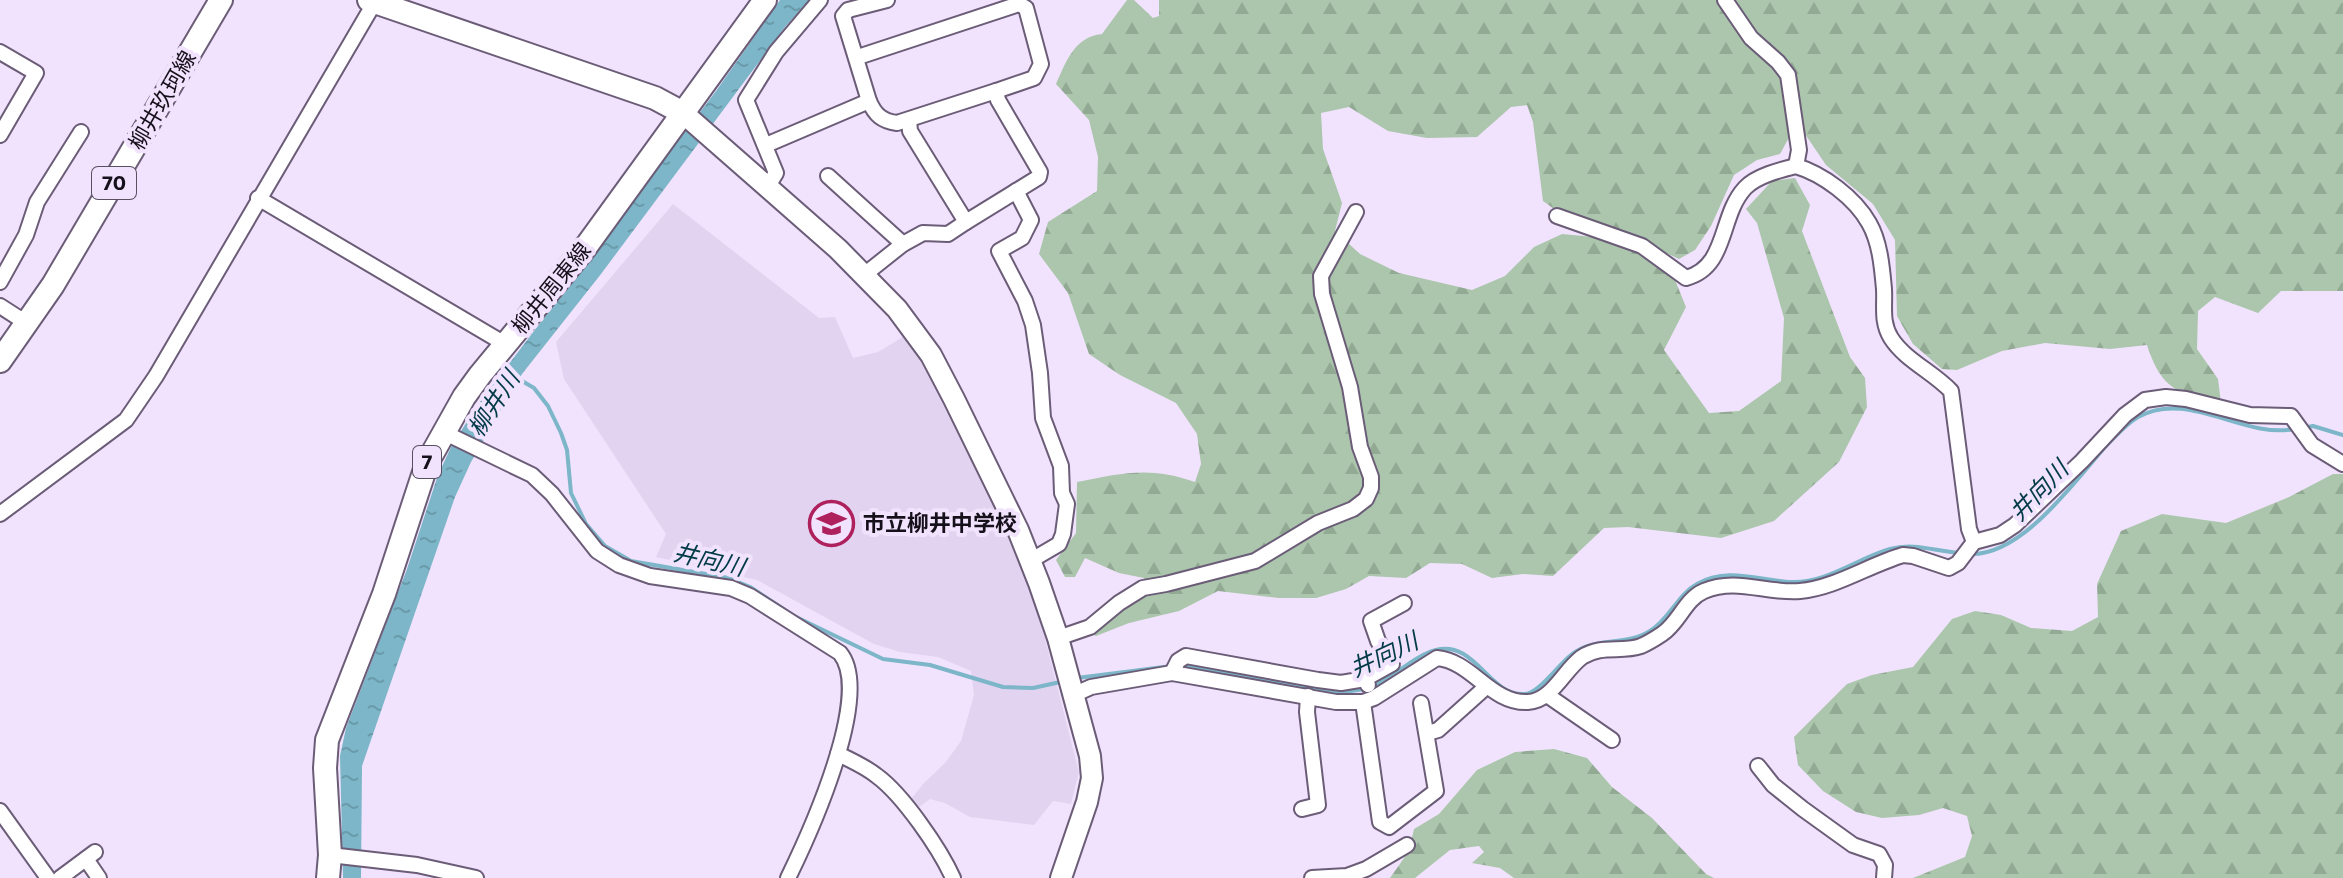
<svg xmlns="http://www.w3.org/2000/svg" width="2343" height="878" font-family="Commissioner,'Noto Sans JP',sans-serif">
<defs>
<pattern id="forest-firs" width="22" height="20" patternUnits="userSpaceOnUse" patternTransform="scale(2)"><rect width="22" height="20" fill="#abc6ac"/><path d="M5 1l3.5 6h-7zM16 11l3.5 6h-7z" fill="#92a993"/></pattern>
<pattern id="water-ripples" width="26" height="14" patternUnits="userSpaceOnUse" patternTransform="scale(2)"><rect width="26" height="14" fill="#7cb6c8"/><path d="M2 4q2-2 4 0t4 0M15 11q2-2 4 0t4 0" fill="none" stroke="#6a9bab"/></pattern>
</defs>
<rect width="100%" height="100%" fill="#f1e3fd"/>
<polygon fill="#e2d3f1" points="673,204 819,318 835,317 853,358 878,352 906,335 936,384 1031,584 1079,772 1071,804 1053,801 1034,825 970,817 945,803 930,799 919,807 911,799 924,783 945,763 961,741 974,695 971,671 938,657 900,652 874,644 757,580 656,557 666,534 564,379 556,342"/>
<g fill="url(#forest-firs)">
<path d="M1127,0h7l19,18 6,-2v-16h1184v291h-62l-23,22 -43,-16 -17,14 -1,38 21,30 3,24c-44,-11 -59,-12 -74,-58l-37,4 -65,-6 -43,8 -45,19 -15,-1 -29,-25 -16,-28 -2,-76 -22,-36 -47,-39 -21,-31 -13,-2 -12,22 -23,6 -23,15 -23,51 -16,24 -16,9 -69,-32 -49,-13 -18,-13 -10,-79 -6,-17 -16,2 -34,30 -50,1 -39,-7 -39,-24 -28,6 2,36 19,54 -7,28 25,23 39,19 73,17 33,-14 29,-29 28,-13 52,5 28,11 33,30 11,27 -22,43 45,63 30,-2 42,-30 3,-63 -27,-95 -11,-14 26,-28 23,-3 15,27 -8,26 48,126 15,21 2,29 -28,55 -65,59 -53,17 -93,-11 -24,1 -51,48 -30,-2 -31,4 -30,-14 -32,-1 -24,15 -37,-2 -23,13 -30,9h-37l-61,-7 -39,20 -50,12 -33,13 -8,-5 40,-28 21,-8 -5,-17 -25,-5 -34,-15 -10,19h-10l-9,-17 20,-27 1,-51c45,-9 74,-16 118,0l6,-18 -4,-30 -21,-31 -56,-28 -31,-21 -21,-61 -29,-39 9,-32 49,-31 1,-34 -9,-37 -33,-36c10,-22 18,-47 46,-50z"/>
<polygon points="2333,474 2343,474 2343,878 1913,878 1965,857 1972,836 1967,816 1943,808 1919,815 1882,818 1856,812 1823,791 1798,765 1794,737 1847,684 1872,675 1913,667 1952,619 1975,611 2001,615 2031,628 2072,631 2098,617 2097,584 2121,531 2162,514 2226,523 2289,497"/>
<polygon points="1554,749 1587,758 1612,787 1652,818 1706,874 1714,878 1514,878 1500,868 1472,863 1484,852 1479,846 1450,850 1415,878 1390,878 1409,851 1414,829 1439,814 1477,770 1515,752"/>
</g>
<polygon fill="url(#water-ripples)" points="780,0 809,0 785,27 601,274 522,374 471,462 455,497 362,766 361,878 343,878 340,756 346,728 407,569 438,475 452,445 477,406 716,91"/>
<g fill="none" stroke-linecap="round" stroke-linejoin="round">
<g stroke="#7cb6c8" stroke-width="4">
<polyline points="517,378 534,388 548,406 561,433 567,450 571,493 586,524 605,546 631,561 729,578 750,587 794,616 883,659 930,665 1003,687 1033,688 1065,681"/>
<polyline points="2303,428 2313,426 2343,435"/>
<path d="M1970,554c52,2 104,-72 136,-108 10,-10 20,-22 32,-29 50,-28 105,22 156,12"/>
<polyline points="1180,665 1336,693 1365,689"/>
<polyline points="1077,678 1172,666"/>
<path d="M1373,686c22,-9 40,-30 63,-36 40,-10 53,47 89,44 14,-1 34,-30 46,-39 23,-19 54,-8 79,-24 20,-12 27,-36 47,-47 30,-18 64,-3 95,-2 35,1 66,-24 98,-33 25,-7 47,3 72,4"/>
</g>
<defs>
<g id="street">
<polyline points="1725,0 1751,38 1778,62 1788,75 1799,150 1796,166"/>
<polyline points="0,52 36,73 0,135"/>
<polyline points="858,57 1019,4 1026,8 1041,64 1034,78 996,91 998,100 1040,172 1039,177 966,222"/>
<path d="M869,101c6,14 13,20 28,22l99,-32"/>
<polyline points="766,145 869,101 843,16 848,10 887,0"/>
<polyline points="828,176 903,244"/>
<polyline points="768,186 776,173 746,100 776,52 820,0"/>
<polyline points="1016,191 1031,220 1022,238 999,251 1025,301 1033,325 1040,373 1043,418 1061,466 1062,493 1067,504 1063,534 1059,544 1030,561"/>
<polyline points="258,198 505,344"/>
<path d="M1557,216l85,30 44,32c42,-11 33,-62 59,-90 11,-12 35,-18 51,-22 27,8 59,32 73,57 11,19 13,44 15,66 1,17 -3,33 7,49 14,22 42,34 60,53l18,138 5,13"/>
<polyline points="864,275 903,244 923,233 948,234 966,222 910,131 909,120"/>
<polyline points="0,282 26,235 37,202 81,132"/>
<polyline points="0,306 28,324"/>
<path d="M443,432l89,43 20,19 45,57 22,14 31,11 81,12 19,8 90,57c34,41 -31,182 -52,225"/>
<polyline points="0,514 126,420 156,376 376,0"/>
<polyline points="1058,638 1090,627 1119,603 1143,588 1166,584 1255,561 1318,523 1353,509 1366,499 1371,488 1371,477 1360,447 1350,387 1322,294 1321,276 1356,212"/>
<polyline points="1172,673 1178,661 1186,656 1318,680 1341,683 1365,679"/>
<polyline points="1368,685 1365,679 1392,664 1378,641 1371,621 1404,603"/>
<path d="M1073,695l18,-8 81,-14 164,29h27l11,-4 63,-40c35,3 54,46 91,44 24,-1 36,-32 54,-45 20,-13 39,-4 59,-11 7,-3 15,-8 21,-12 17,-11 23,-35 42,-43 32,-14 63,3 96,0 35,-3 69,-26 103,-36l10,1 36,12 9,-5 16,-21 26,-7 15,-10 67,-64 43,-46 20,-15 21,-3 20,2 64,16 41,1 21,29 31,19"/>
<polyline points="1547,695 1612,740"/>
<polyline points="1363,702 1380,822 1389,827 1436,791 1421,703"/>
<polyline points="1428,733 1438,730 1486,687"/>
<path d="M838,754c13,6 28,13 39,22 26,19 63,73 76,102"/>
<polyline points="1758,766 1773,785 1803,809 1853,845 1879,854 1885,865 1884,878"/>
<polyline points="1302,809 1318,805 1307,712 1308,696"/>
<polyline points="0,811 48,878"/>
<polyline points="330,855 417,865 476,878"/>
<polyline points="86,859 99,878"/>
<polyline points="60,878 95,852"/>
<polyline points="1312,878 1347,876 1366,869 1407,845"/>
</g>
<polyline id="secondary" points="683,113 838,249 897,309 931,355 954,399 1018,530 1039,583 1058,638 1090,756 1092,778 1087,802 1061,878"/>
<g id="primary">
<polyline points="369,0 655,98 683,113"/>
<polyline points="0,361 53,285 221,0"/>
<polyline points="328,878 330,855 325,768 327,740 384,594 427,463 464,397 480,375 585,248 765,0"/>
</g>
</defs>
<use href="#street" stroke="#6b5c77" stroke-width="18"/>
<use href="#secondary" stroke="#6b5c77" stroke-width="24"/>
<use href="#primary" stroke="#6b5c77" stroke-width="26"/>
<use href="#street" stroke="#fff" stroke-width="14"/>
<use href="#secondary" stroke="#fff" stroke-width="20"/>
<use href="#primary" stroke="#fff" stroke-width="22"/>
</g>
<defs>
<symbol id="school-ring" viewBox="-11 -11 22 22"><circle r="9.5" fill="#f1e3fd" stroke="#ae215d" stroke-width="1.5"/><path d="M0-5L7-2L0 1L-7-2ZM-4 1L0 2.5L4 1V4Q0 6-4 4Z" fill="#ae215d"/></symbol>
</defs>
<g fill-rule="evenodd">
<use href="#school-ring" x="806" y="498" width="51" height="51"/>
</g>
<g text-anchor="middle" stroke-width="8" stroke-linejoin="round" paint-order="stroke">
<g fill="#f1e3fd" stroke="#584f5f" stroke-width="2">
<rect x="92" y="167" width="44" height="32" rx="6"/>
<rect x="413" y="446" width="28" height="32" rx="6"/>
</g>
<g font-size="20" font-weight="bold" fill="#16101b">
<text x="114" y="190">70</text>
<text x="427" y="469">7</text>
</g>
<g font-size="22" fill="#16101b" stroke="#f1e3fd">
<text transform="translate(162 100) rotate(-60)" y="8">柳井玖珂線</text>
<text transform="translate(551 288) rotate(-51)" y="8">柳井周東線</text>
</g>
<g font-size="22" font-weight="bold" fill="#16101b" stroke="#f1e3fd" text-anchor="start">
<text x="863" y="531">市立柳井中学校</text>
</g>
<g font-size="24" font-style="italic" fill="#023a47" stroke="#f1e3fd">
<text transform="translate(494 404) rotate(-57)" y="8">柳井川</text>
<text transform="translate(2039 491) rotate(-46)" y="8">井向川</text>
<text transform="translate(709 560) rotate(13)" y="8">井向川</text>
<text transform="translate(1384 655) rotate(-25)" y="8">井向川</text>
</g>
</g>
</svg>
